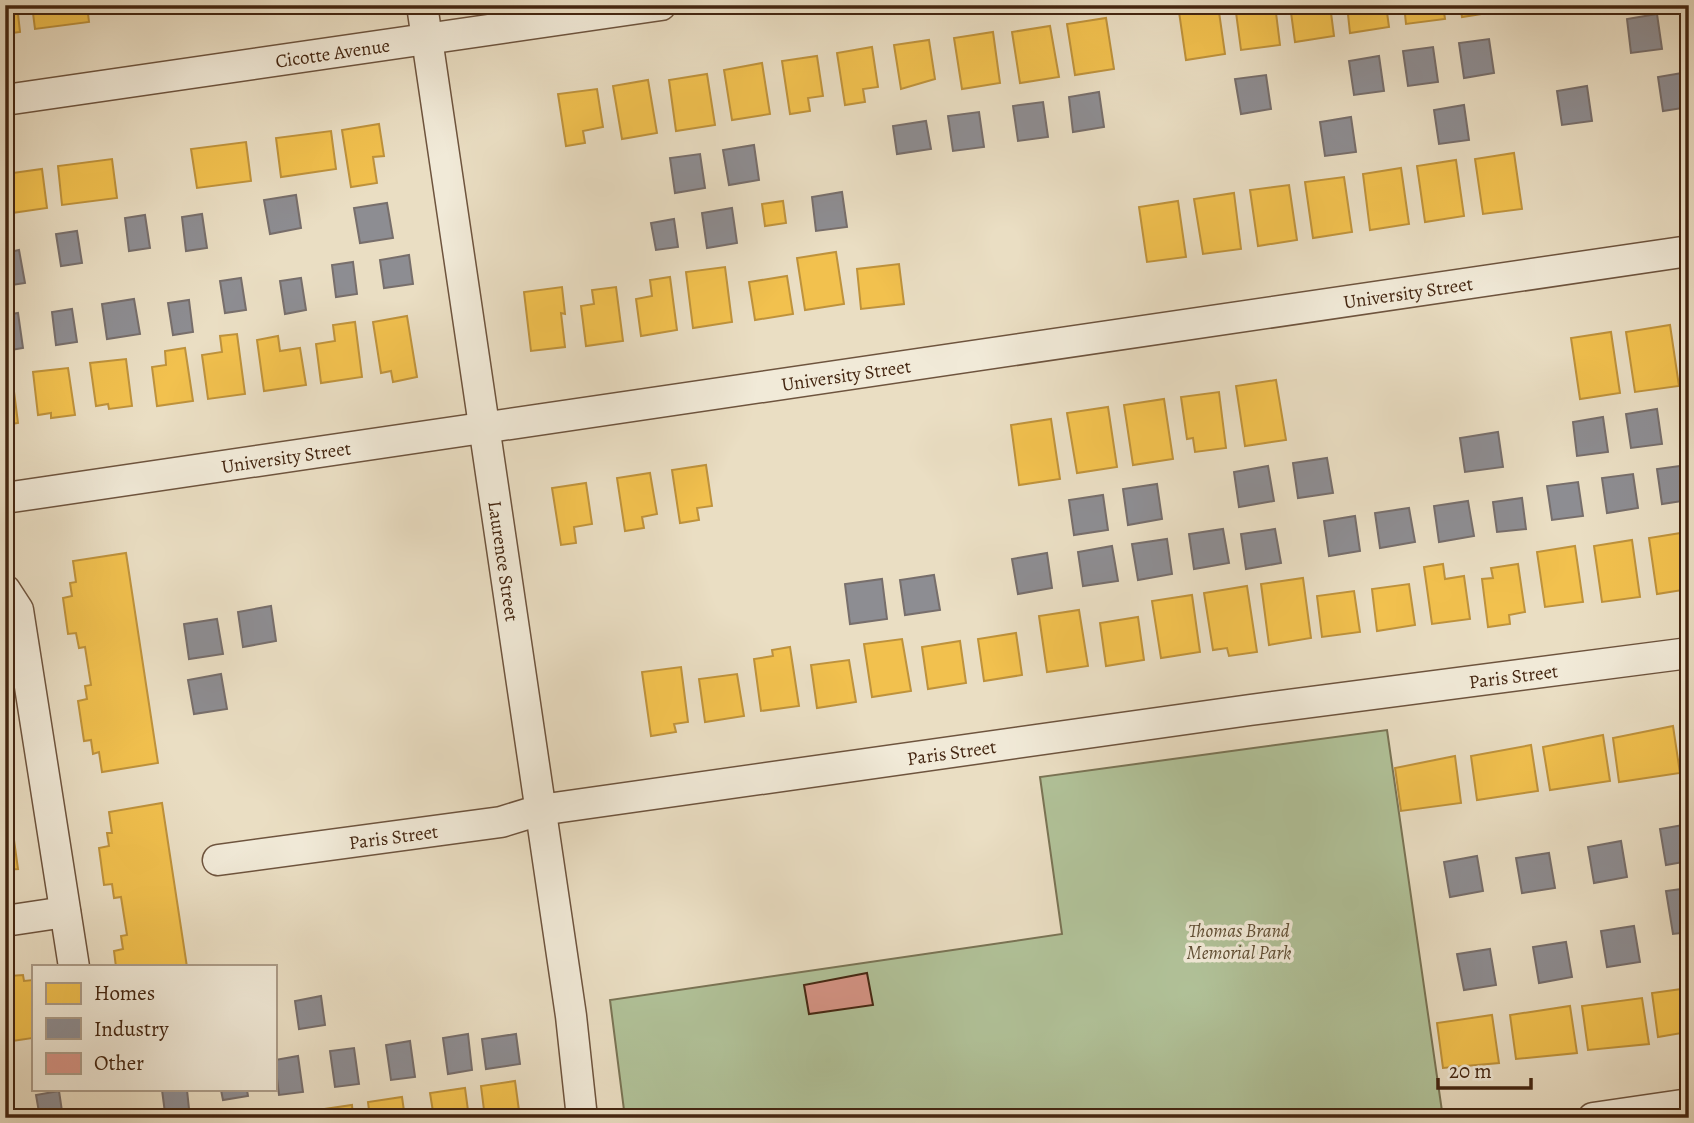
<svg xmlns="http://www.w3.org/2000/svg" width="1694" height="1123" font-family="Alegreya,serif">
<rect width="100%" height="100%" fill="#eadec3"/>
<filter id="stains"><feTurbulence type="fractalNoise" baseFrequency=".00286" numOctaves="4"/><feColorMatrix values="0 0 0 0 .2 0 0 0 0 .09 0 0 0 0 .02 0 0 0 .5 -.17"/></filter>
<radialGradient id="worn" r=".72"><stop offset=".6" stop-color="#630" stop-opacity="0"/><stop offset="1" stop-color="#630" stop-opacity=".3"/></radialGradient>
<polygon fill="#b1c299" stroke="#7a7455" stroke-width="2" points="1387,730 1443,1118 625,1118 610,1000 1062,934 1040,777"/>
<g fill="#f2c14e" stroke="#be923c" stroke-width="2">
<polygon points="5,5 17,5 20,32 5,34"/>
<polygon points="32,5 87,5 89,22 35,29"/>
<polygon points="1178,5 1218,5 1225,54 1186,60"/>
<polygon points="1235,5 1275,5 1280,45 1241,50"/>
<polygon points="1290,5 1330,5 1334,36 1295,42"/>
<polygon points="1347,5 1386,5 1389,27 1350,33"/>
<polygon points="1404,5 1443,5 1445,19 1406,24"/>
<polygon points="1460,5 1500,5 1501,11 1462,17"/>
<polygon points="1519,5 1545,5 1520,9"/>
<polygon points="1106,18 1114,69 1075,75 1067,24"/>
<polygon points="1050,26 1059,77 1020,83 1012,32"/>
<polygon points="993,32 1000,83 962,89 954,38"/>
<polygon points="929,40 935,79 901,89 894,45"/>
<polygon points="872,47 878,87 863,89 865,102 845,105 837,53"/>
<polygon points="817,56 823,96 808,98 810,111 790,114 782,61"/>
<polygon points="762,63 770,114 732,120 724,70"/>
<polygon points="707,74 715,125 676,131 669,80"/>
<polygon points="648,80 657,133 622,139 613,86"/>
<polygon points="597,89 603,127 583,131 585,143 566,146 558,94"/>
<polygon points="379,124 384,156 373,157 377,183 351,187 342,130"/>
<polygon points="331,131 336,169 281,177 276,138"/>
<polygon points="246,142 251,181 197,188 191,149"/>
<polygon points="1514,153 1522,209 1483,214 1475,159"/>
<polygon points="112,159 117,198 62,205 58,166"/>
<polygon points="1456,160 1464,216 1425,222 1417,166"/>
<polygon points="1401,168 1409,224 1370,230 1363,174"/>
<polygon points="42,169 47,208 5,214 5,174"/>
<polygon points="1344,177 1352,232 1313,238 1305,182"/>
<polygon points="1289,185 1297,240 1258,246 1250,190"/>
<polygon points="1234,193 1241,249 1203,254 1194,199"/>
<polygon points="783,201 786,223 765,226 762,204"/>
<polygon points="1178,201 1186,257 1147,262 1139,207"/>
<polygon points="836,252 844,304 805,310 797,258"/>
<polygon points="899,264 904,304 861,309 857,269"/>
<polygon points="725,267 732,322 693,328 686,272"/>
<polygon points="787,276 793,314 755,320 749,282"/>
<polygon points="670,277 677,330 641,336 636,299 652,296 650,280"/>
<polygon points="562,287 565,314 561,313 565,347 531,351 524,292"/>
<polygon points="616,287 623,341 586,346 581,306 594,304 592,290"/>
<polygon points="407,316 417,377 393,382 391,371 381,373 373,322"/>
<polygon points="355,322 362,377 321,383 316,344 335,341 333,325"/>
<polygon points="1689,324 1689,361 1683,325"/>
<polygon points="1670,325 1679,386 1635,392 1626,332"/>
<polygon points="1611,332 1620,393 1580,399 1571,338"/>
<polygon points="237,334 245,394 208,399 202,355 222,352 220,336"/>
<polygon points="278,336 280,351 300,348 306,385 264,391 257,340"/>
<polygon points="185,348 193,401 157,406 152,367 166,365 165,351"/>
<polygon points="126,359 132,406 109,409 108,404 96,406 90,363"/>
<polygon points="68,368 75,415 51,418 51,413 38,415 33,372"/>
<polygon points="5,376 12,376 18,423 5,425"/>
<polygon points="1276,380 1286,440 1245,446 1236,386"/>
<polygon points="1219,392 1226,448 1195,452 1193,438 1187,439 1181,397"/>
<polygon points="1164,399 1173,459 1133,465 1124,405"/>
<polygon points="1108,407 1117,467 1077,473 1067,413"/>
<polygon points="1051,419 1060,479 1019,485 1011,425"/>
<polygon points="706,465 712,506 697,508 699,520 680,523 672,470"/>
<polygon points="650,473 657,514 642,517 644,528 625,531 617,478"/>
<polygon points="586,483 592,524 574,527 576,543 561,545 552,488"/>
<polygon points="1687,532 1689,589 1657,594 1649,538"/>
<polygon points="1632,540 1640,597 1602,602 1594,546"/>
<polygon points="1575,546 1583,602 1545,607 1537,552"/>
<polygon points="126,553 158,763 102,772 99,752 93,754 91,740 84,741 78,701 87,699 85,686 91,685 85,647 79,648 76,633 68,634 63,598 72,596 70,583 76,582 73,561"/>
<polygon points="1443,564 1445,579 1464,576 1470,619 1432,624 1424,567"/>
<polygon points="1518,564 1525,612 1509,615 1510,624 1488,627 1482,579 1493,578 1491,568"/>
<polygon points="1303,578 1311,638 1269,645 1261,584"/>
<polygon points="1409,584 1415,625 1377,631 1372,589"/>
<polygon points="1247,586 1257,652 1229,656 1227,648 1213,650 1204,593"/>
<polygon points="1354,591 1360,632 1322,637 1317,596"/>
<polygon points="1192,595 1200,652 1161,658 1152,601"/>
<polygon points="1079,610 1088,666 1047,672 1039,616"/>
<polygon points="1138,617 1144,660 1106,666 1100,623"/>
<polygon points="1016,633 1022,675 984,681 978,639"/>
<polygon points="902,639 911,691 872,697 864,644"/>
<polygon points="960,641 966,683 928,689 922,647"/>
<polygon points="790,647 799,706 761,711 754,659 773,656 772,650"/>
<polygon points="849,660 856,702 817,708 811,665"/>
<polygon points="681,667 688,722 674,724 676,732 651,736 642,672"/>
<polygon points="737,674 744,716 705,722 699,679"/>
<polygon points="1673,726 1680,773 1619,782 1613,738"/>
<polygon points="1603,735 1610,781 1550,790 1543,747"/>
<polygon points="1531,745 1538,791 1477,800 1471,756"/>
<polygon points="1455,756 1461,803 1401,811 1395,768"/>
<polygon points="162,803 187,967 116,967 114,951 123,949 121,936 127,935 121,897 114,898 112,884 104,885 99,848 109,846 107,833 112,833 109,812"/>
<polygon points="10,811 18,869 5,870 5,812"/>
<polygon points="8,969 9,976 23,975 24,981 33,980 33,1038 5,1042 5,970"/>
<polygon points="1689,988 1689,1035 1687,1032 1658,1037 1652,993"/>
<polygon points="1642,998 1649,1044 1588,1050 1582,1006"/>
<polygon points="1570,1006 1577,1053 1516,1059 1510,1015"/>
<polygon points="1492,1015 1499,1063 1443,1068 1437,1023"/>
<polygon points="515,1081 520,1118 485,1118 481,1086"/>
<polygon points="465,1088 469,1118 434,1118 430,1093"/>
<polygon points="402,1097 405,1118 370,1118 368,1102"/>
<polygon points="352,1105 353,1118 318,1118 317,1110"/>
<polygon points="296,1113 297,1118 263,1118"/>
</g>
<g fill="#8d8d92" stroke="#776e6b" stroke-width="2">
<polygon points="1657,14 1662,49 1631,53 1627,19"/>
<polygon points="1684,16 1689,16 1689,50"/>
<polygon points="1489,39 1494,73 1464,78 1459,43"/>
<polygon points="1433,47 1438,82 1408,86 1403,51"/>
<polygon points="1379,56 1384,91 1354,95 1349,61"/>
<polygon points="1688,72 1689,107 1663,111 1658,77"/>
<polygon points="1266,75 1271,109 1241,114 1235,79"/>
<polygon points="1587,86 1592,121 1562,125 1557,91"/>
<polygon points="1099,92 1104,127 1073,132 1069,97"/>
<polygon points="1043,102 1048,137 1018,141 1013,106"/>
<polygon points="1464,105 1469,140 1439,144 1434,110"/>
<polygon points="979,112 984,147 953,151 948,116"/>
<polygon points="1351,117 1356,152 1325,156 1320,122"/>
<polygon points="926,121 931,149 897,154 893,126"/>
<polygon points="754,145 759,180 729,185 723,150"/>
<polygon points="700,154 705,188 675,193 670,158"/>
<polygon points="842,192 847,227 816,231 812,197"/>
<polygon points="296,195 301,228 270,234 264,200"/>
<polygon points="387,203 393,238 360,243 354,208"/>
<polygon points="732,208 737,243 707,248 702,213"/>
<polygon points="202,214 207,248 186,251 182,217"/>
<polygon points="145,215 150,248 129,251 125,218"/>
<polygon points="674,219 678,247 656,250 651,223"/>
<polygon points="77,231 82,263 61,266 56,234"/>
<polygon points="19,250 25,283 5,286 5,253"/>
<polygon points="409,255 413,284 384,288 380,260"/>
<polygon points="353,262 357,294 336,297 332,265"/>
<polygon points="241,278 246,310 225,313 220,281"/>
<polygon points="301,278 306,310 285,314 280,281"/>
<polygon points="134,299 140,334 107,339 102,304"/>
<polygon points="189,300 193,332 173,335 168,303"/>
<polygon points="72,309 77,342 56,345 52,312"/>
<polygon points="18,313 23,348 5,351 5,315"/>
<polygon points="1685,404 1689,404 1689,436"/>
<polygon points="1657,409 1662,444 1631,448 1626,414"/>
<polygon points="1603,417 1608,452 1577,456 1573,422"/>
<polygon points="1498,432 1503,467 1465,472 1460,438"/>
<polygon points="1327,458 1333,493 1298,498 1293,463"/>
<polygon points="1688,465 1689,500 1662,504 1657,469"/>
<polygon points="1268,466 1274,501 1239,507 1234,472"/>
<polygon points="1633,474 1638,508 1607,513 1602,478"/>
<polygon points="1578,482 1583,516 1552,520 1547,486"/>
<polygon points="1157,484 1162,519 1128,525 1123,489"/>
<polygon points="1103,495 1108,530 1074,535 1069,500"/>
<polygon points="1522,498 1526,529 1497,532 1493,502"/>
<polygon points="1468,501 1474,536 1439,542 1434,506"/>
<polygon points="1409,508 1415,542 1380,548 1375,513"/>
<polygon points="1355,516 1360,551 1329,556 1324,521"/>
<polygon points="1223,529 1229,563 1194,569 1189,534"/>
<polygon points="1275,529 1281,563 1246,569 1241,534"/>
<polygon points="1167,539 1172,574 1138,580 1132,544"/>
<polygon points="1112,546 1118,581 1083,586 1078,552"/>
<polygon points="1047,553 1052,588 1018,594 1012,559"/>
<polygon points="934,575 940,610 905,615 900,580"/>
<polygon points="882,579 887,619 850,624 845,584"/>
<polygon points="271,606 276,641 243,647 238,612"/>
<polygon points="217,619 223,654 189,659 184,624"/>
<polygon points="221,674 227,709 194,714 188,680"/>
<polygon points="1689,824 1689,861 1666,865 1660,829"/>
<polygon points="1621,841 1627,877 1594,883 1588,847"/>
<polygon points="1549,853 1555,888 1522,893 1516,858"/>
<polygon points="1477,856 1483,891 1450,897 1444,862"/>
<polygon points="1689,888 1689,932 1673,934 1666,891"/>
<polygon points="1634,926 1640,962 1607,967 1601,931"/>
<polygon points="1566,942 1572,977 1539,983 1533,947"/>
<polygon points="1490,949 1496,985 1464,990 1457,954"/>
<polygon points="321,996 325,1025 299,1029 295,1001"/>
<polygon points="468,1034 472,1070 448,1074 443,1038"/>
<polygon points="516,1034 520,1064 486,1069 482,1039"/>
<polygon points="410,1041 415,1077 391,1080 386,1045"/>
<polygon points="354,1048 359,1084 335,1087 330,1051"/>
<polygon points="298,1056 303,1092 279,1095 275,1060"/>
<polygon points="162,1090 187,1090 189,1109 165,1113"/>
<polygon points="221,1090 247,1090 248,1096 223,1100"/>
<polygon points="59,1091 63,1118 40,1118 36,1095"/>
</g>
<polygon fill="#d79587" stroke="#442611" stroke-width="2" points="867,973 873,1005 809,1014 804,985"/>
<g fill="none" stroke-linecap="round" stroke-linejoin="round">
<defs>
<g id="minor">
<path id="s1" d="M422,5l149,1011 11,102"/>
<path id="s2" d="M5,100l656,-95"/>
<path id="s3" d="M5,498l1684,-247"/>
<polyline points="5,590 18,610 74,967"/>
<path id="s4" d="M218,860l283,-38 39,-12 710,-100 439,-57"/>
<polyline points="5,921 65,912"/>
<polyline points="1593,1118 1689,1104"/>
</g>
</defs>
<use href="#minor" stroke="#6e543e" stroke-width="33"/>
<use href="#minor" stroke="#f1ead8" stroke-width="30"/>
</g>
<g text-anchor="middle" stroke-width="7" stroke-linejoin="round" paint-order="stroke">
<g font-size="19" fill="#442611" stroke="#f1ead8">
<text dy="7" stroke="none"><textPath href="#s2" startOffset="331">Cicotte Avenue</textPath></text>
<text dy="7" stroke="none"><textPath href="#s3" startOffset="1418">University Street</textPath></text>
<text dy="7" stroke="none"><textPath href="#s3" startOffset="850">University Street</textPath></text>
<text dy="7" stroke="none"><textPath href="#s3" startOffset="284">University Street</textPath></text>
<text dy="7" stroke="none"><textPath href="#s1" startOffset="562">Laurence Street</textPath></text>
<text dy="7" stroke="none"><textPath href="#s4" startOffset="1309">Paris Street</textPath></text>
<text dy="7" stroke="none"><textPath href="#s4" startOffset="742">Paris Street</textPath></text>
<text dy="7" stroke="none"><textPath href="#s4" startOffset="177">Paris Street</textPath></text>
</g>
<g font-size="19" font-style="italic" fill="#5f4d33" stroke="#f1ead8">
<text x="1239" y="937">Thomas Brand<tspan x="1239" dy="22">Memorial Park</tspan></text>
</g>
</g>
<rect width="1694" height="1123" fill="none" stroke="#eadec3" stroke-width="28"/>
<rect x="7" y="7" width="1680" height="1109" fill="none" stroke="#442611" stroke-width="3.5"/>
<rect x="14" y="14" width="1666" height="1095" fill="none" stroke="#442611" stroke-width="2"/>
<rect x="32" y="965" width="245" height="126" fill="#f1ead8" stroke="#ac9c88" stroke-width="2"/>
<rect x="46" y="983" width="35" height="21" fill="#f2c14e" stroke="#ac9c88" stroke-width="2"/>
<text x="94" y="1000" font-size="21" fill="#442611">Homes</text>
<rect x="46" y="1018" width="35" height="21" fill="#8d8d92" stroke="#ac9c88" stroke-width="2"/>
<text x="94" y="1036" font-size="21" fill="#442611">Industry</text>
<rect x="46" y="1053" width="35" height="21" fill="#d79587" stroke="#ac9c88" stroke-width="2"/>
<text x="94" y="1070" font-size="21" fill="#442611">Other</text>
<path d="M1438 1078v10h93v-10" fill="none" stroke="#442611" stroke-width="3.5"/>
<text x="1449" y="1078" font-size="21" fill="#442611" stroke="#f1ead8" stroke-width="5" paint-order="stroke">20 m</text>
<rect width="100%" height="100%" filter="url(#stains)"/>
<rect width="100%" height="100%" fill="url(#worn)"/>
</svg>
